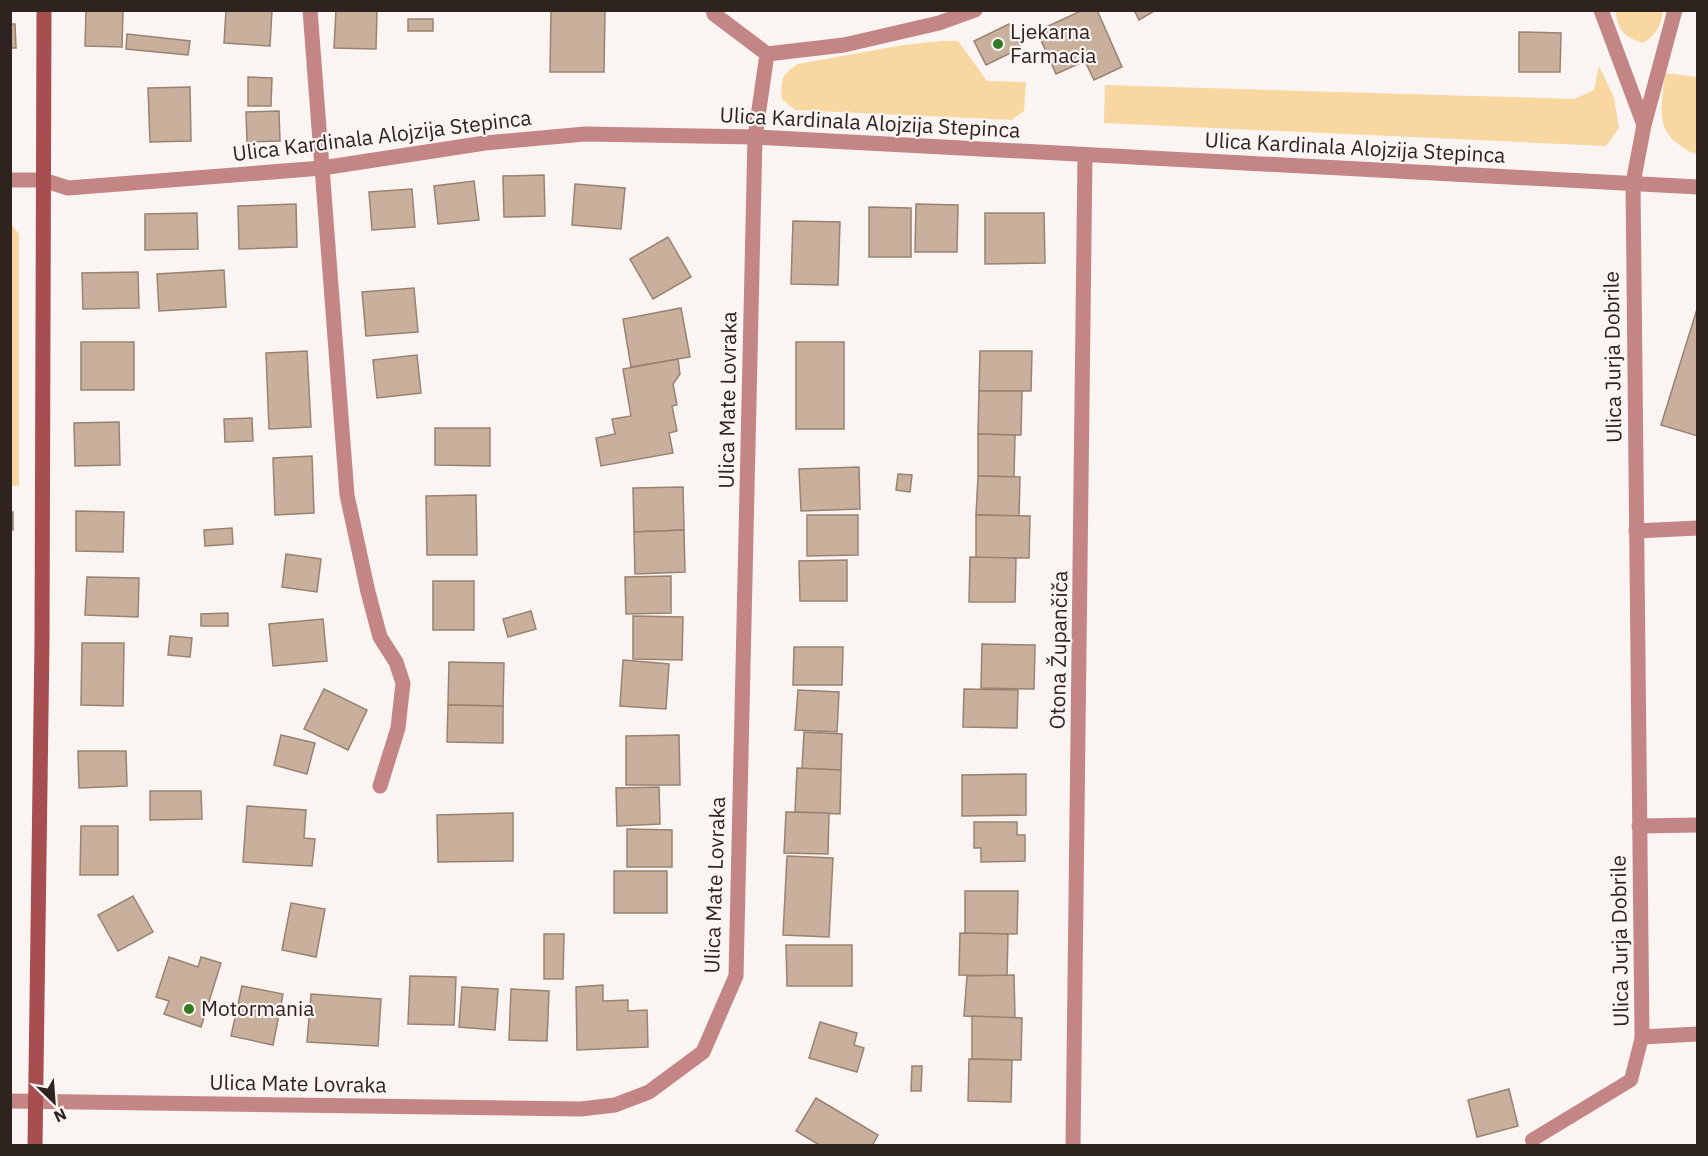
<svg xmlns="http://www.w3.org/2000/svg" width="1708" height="1156" font-family="'IBM Plex Sans',sans-serif">
<rect width="100%" height="100%" fill="#faf4f2"/>
<g fill="#f8d7a0">
<path d="M1615,11v-1l48,1c-2,15 -7,24 -20,32 -21,-7 -23,-11 -28,-32z"/>
<path d="M943,41h15l29,40 39,1 -2,29 -12,9 -217,-10 -13,-11c-2,-19 0,-25 16,-35l105,-19z"/>
<polygon points="1599,66 1614,98 1619,128 1606,146 1104,123 1105,85 1574,99 1594,90"/>
<path d="M1665,73l32,4v77c-7,-1 -10,-4 -16,-8 -28,-18 -18,-44 -16,-73z"/>
<polygon points="10,222 19,234 19,486 10,486"/>
</g>
<g fill="#c8b09c" stroke="#998270" stroke-width="1.5">
<polygon points="86,10 123,10 122,47 85,46"/>
<polygon points="226,10 272,10 270,46 224,43"/>
<polygon points="336,10 377,10 376,49 334,48"/>
<polygon points="551,10 605,10 604,72 550,72"/>
<polygon points="1083,10 1097,10 1122,67 1094,80 1085,61 1056,74 1037,31"/>
<polygon points="1134,10 1156,10 1139,20"/>
<rect x="408" y="19" width="25" height="12"/>
<polygon points="10,24 15,24 16,48 10,48"/>
<polygon points="1009,24 1021,48 986,65 974,41"/>
<polygon points="1519,32 1561,33 1560,72 1519,72"/>
<polygon points="127,34 190,41 188,55 126,49"/>
<polygon points="248,77 272,78 271,106 248,106"/>
<polygon points="190,87 191,141 150,142 148,88"/>
<polygon points="279,111 280,141 247,142 246,112"/>
<polygon points="544,175 545,216 504,217 503,176"/>
<polygon points="474,181 479,220 438,224 434,186"/>
<polygon points="575,184 625,188 621,229 572,225"/>
<polygon points="412,189 415,227 372,230 369,192"/>
<polygon points="296,204 297,247 239,249 238,206"/>
<polygon points="916,204 958,205 957,252 915,252"/>
<polygon points="869,207 911,208 911,257 869,257"/>
<polygon points="197,213 198,249 145,250 145,214"/>
<polygon points="985,213 1044,213 1045,263 985,264"/>
<polygon points="793,221 840,222 838,285 791,284"/>
<polygon points="668,237 691,277 653,299 630,259"/>
<polygon points="224,270 226,307 159,311 157,274"/>
<polygon points="138,272 139,308 83,309 82,273"/>
<polygon points="414,288 418,332 366,336 362,292"/>
<polygon points="1698,306 1698,436 1661,425"/>
<polygon points="681,308 690,357 631,367 623,319"/>
<rect x="81" y="342" width="53" height="48"/>
<rect x="796" y="342" width="48" height="87"/>
<polygon points="307,351 311,427 269,429 266,353"/>
<polygon points="980,351 1032,351 1031,391 979,391"/>
<polygon points="417,355 421,393 377,398 373,360"/>
<polygon points="678,359 680,374 673,384 677,405 672,406 677,431 669,433 673,453 601,466 596,438 615,434 612,419 631,416 623,369"/>
<polygon points="979,391 1022,391 1021,435 978,434"/>
<polygon points="252,418 253,441 225,442 224,419"/>
<polygon points="119,422 120,465 75,466 74,423"/>
<polygon points="435,428 490,428 490,466 435,465"/>
<polygon points="978,434 1015,435 1014,477 978,476"/>
<polygon points="312,456 314,513 275,515 273,458"/>
<polygon points="859,467 860,509 801,511 799,469"/>
<polygon points="898,474 912,475 910,492 896,490"/>
<polygon points="978,476 1020,477 1019,516 976,515"/>
<polygon points="683,487 684,530 634,532 633,488"/>
<polygon points="476,495 477,555 427,555 426,496"/>
<polygon points="76,511 124,512 123,552 76,551"/>
<rect x="10" y="512" width="3" height="18"/>
<polygon points="807,515 858,515 858,555 807,556"/>
<polygon points="976,515 1030,516 1029,558 976,558"/>
<polygon points="232,528 233,544 205,546 204,530"/>
<polygon points="684,530 685,572 635,574 634,532"/>
<polygon points="286,554 321,559 317,592 282,587"/>
<polygon points="970,557 1016,558 1015,602 969,602"/>
<polygon points="847,560 847,601 800,601 799,561"/>
<polygon points="671,576 671,613 626,614 625,577"/>
<polygon points="87,577 139,578 138,617 85,615"/>
<rect x="433" y="581" width="41" height="49"/>
<polygon points="531,611 536,629 508,637 503,619"/>
<polygon points="228,613 228,626 201,626 201,614"/>
<polygon points="633,616 683,617 682,660 633,659"/>
<polygon points="323,619 327,661 273,666 269,624"/>
<polygon points="170,636 192,638 190,657 168,655"/>
<polygon points="82,643 124,643 123,706 81,705"/>
<polygon points="982,644 1035,645 1034,689 981,688"/>
<polygon points="794,647 843,647 842,685 793,685"/>
<polygon points="623,660 669,664 666,709 620,706"/>
<polygon points="449,662 504,663 503,706 448,705"/>
<polygon points="324,689 367,710 348,750 304,729"/>
<polygon points="964,689 1018,690 1017,728 963,727"/>
<polygon points="798,690 839,692 837,732 795,730"/>
<polygon points="448,705 503,706 503,743 447,742"/>
<polygon points="804,732 842,734 841,770 802,769"/>
<polygon points="281,735 315,743 307,774 274,765"/>
<polygon points="679,735 680,785 626,785 626,736"/>
<polygon points="78,751 126,751 127,786 79,788"/>
<polygon points="797,768 841,770 840,814 795,812"/>
<polygon points="1026,774 1026,815 962,816 962,775"/>
<polygon points="659,787 660,824 617,826 616,788"/>
<polygon points="150,791 201,791 202,819 150,820"/>
<polygon points="247,806 306,810 304,838 315,839 312,866 243,862"/>
<polygon points="786,812 829,813 828,854 784,853"/>
<polygon points="513,813 513,861 438,862 437,815"/>
<polygon points="974,822 1017,822 1017,835 1025,835 1025,861 981,862 981,848 974,848"/>
<polygon points="81,826 118,826 118,875 80,875"/>
<polygon points="627,829 672,830 672,867 627,867"/>
<polygon points="787,856 833,858 829,937 783,935"/>
<rect x="614" y="871" width="53" height="42"/>
<polygon points="965,891 1018,891 1017,934 965,933"/>
<polygon points="133,896 153,932 118,951 98,915"/>
<polygon points="291,903 325,909 316,957 282,950"/>
<polygon points="960,933 1008,934 1007,976 959,975"/>
<polygon points="544,934 564,934 563,979 544,979"/>
<polygon points="786,945 852,945 852,986 787,986"/>
<polygon points="169,957 198,967 201,957 221,963 201,1027 164,1014 169,1001 156,997"/>
<polygon points="1014,975 1015,1019 964,1016 967,976"/>
<polygon points="410,976 456,977 454,1025 408,1024"/>
<polygon points="603,985 603,1001 628,1000 628,1011 647,1010 648,1047 577,1050 576,987"/>
<polygon points="242,986 283,994 273,1045 231,1036"/>
<polygon points="462,987 498,989 495,1030 459,1027"/>
<polygon points="511,989 549,991 547,1041 509,1040"/>
<polygon points="311,994 381,999 378,1046 307,1042"/>
<polygon points="972,1016 1022,1018 1021,1060 972,1059"/>
<polygon points="820,1022 857,1033 854,1045 864,1048 857,1072 809,1058"/>
<polygon points="969,1059 1012,1060 1011,1102 968,1101"/>
<polygon points="912,1066 922,1066 921,1091 911,1091"/>
<polygon points="1509,1089 1518,1126 1477,1137 1468,1100"/>
<polygon points="816,1098 878,1135 872,1146 821,1146 796,1131"/>
</g>
<g fill="none" stroke-linecap="round" stroke-linejoin="round">
<polyline stroke="#c48685" stroke-width="14" points="1532,1140 1631,1080 1642,1037"/>
<g stroke="#c48685" stroke-width="15">
<polyline points="310,10 347,495 368,592 380,637 396,662 403,683 398,728 380,786"/>
<polyline points="713,10 714,14 767,54"/>
<polyline points="1601,10 1644,125"/>
<polyline points="1675,10 1644,125 1633,183 1642,1037 1698,1034"/>
<polyline points="10,180 43,180 68,188 322,168 485,143 585,134 755,137 1698,187"/>
<polyline points="1636,531 1698,528"/>
<polyline points="1639,826 1698,825"/>
<polyline points="10,1101 581,1109 615,1105 649,1092 703,1052 736,976 755,137 767,54 844,45 939,23 975,10"/>
<polyline points="1073,1146 1085,155"/>
</g>
<polyline stroke="#a64e50" stroke-width="15" points="35,1146 42,641 44,10"/>
</g>
<g fill="#327a20" stroke="#faf4f2" stroke-width="2">
<circle cx="998" cy="44" r="6"/>
<circle cx="189" cy="1009" r="6"/>
</g>
<g text-anchor="middle" stroke-width="4.5" stroke-linejoin="round" paint-order="stroke">
<g font-size="21" fill="#2f231f" stroke="#faf4f2" text-anchor="start">
<text x="1010" y="39">Ljekarna<tspan x="1010" dy="24">Farmacia</tspan></text>
<text x="201" y="1016">Motormania</text>
</g>
<g font-size="21" fill="#2f231f" stroke="#faf4f2">
<text transform="translate(870 123) rotate(3)" y="7">Ulica Kardinala Alojzija Stepinca</text>
<text transform="translate(382 136) rotate(-7)" y="7">Ulica Kardinala Alojzija Stepinca</text>
<text transform="translate(1355 148) rotate(3)" y="7">Ulica Kardinala Alojzija Stepinca</text>
<text transform="translate(1613 357) rotate(-91)" y="7">Ulica Jurja Dobrile</text>
<text transform="translate(728 400) rotate(-89)" y="7">Ulica Mate Lovraka</text>
<text transform="translate(1059 650) rotate(-89)" y="7">Otona Župančiča</text>
<text transform="translate(715 885) rotate(-88)" y="7">Ulica Mate Lovraka</text>
<text transform="translate(1620 941) rotate(-91)" y="7">Ulica Jurja Dobrile</text>
<text transform="translate(298 1084) rotate(1)" y="7">Ulica Mate Lovraka</text>
</g>
</g>
<rect width="1708" height="1156" fill="none" stroke="#2f231f" stroke-width="24"/>
<g transform="translate(54 1102) rotate(155)" stroke="#faf4f2" stroke-width="4.5" paint-order="stroke">
<path d="M0-4.5L10 22L0 15L-10 22Z" fill="#2f231f"/>
<text y="-9" font-size="16" font-weight="bold" text-anchor="middle" fill="#2f231f">N</text>
</g>
</svg>
